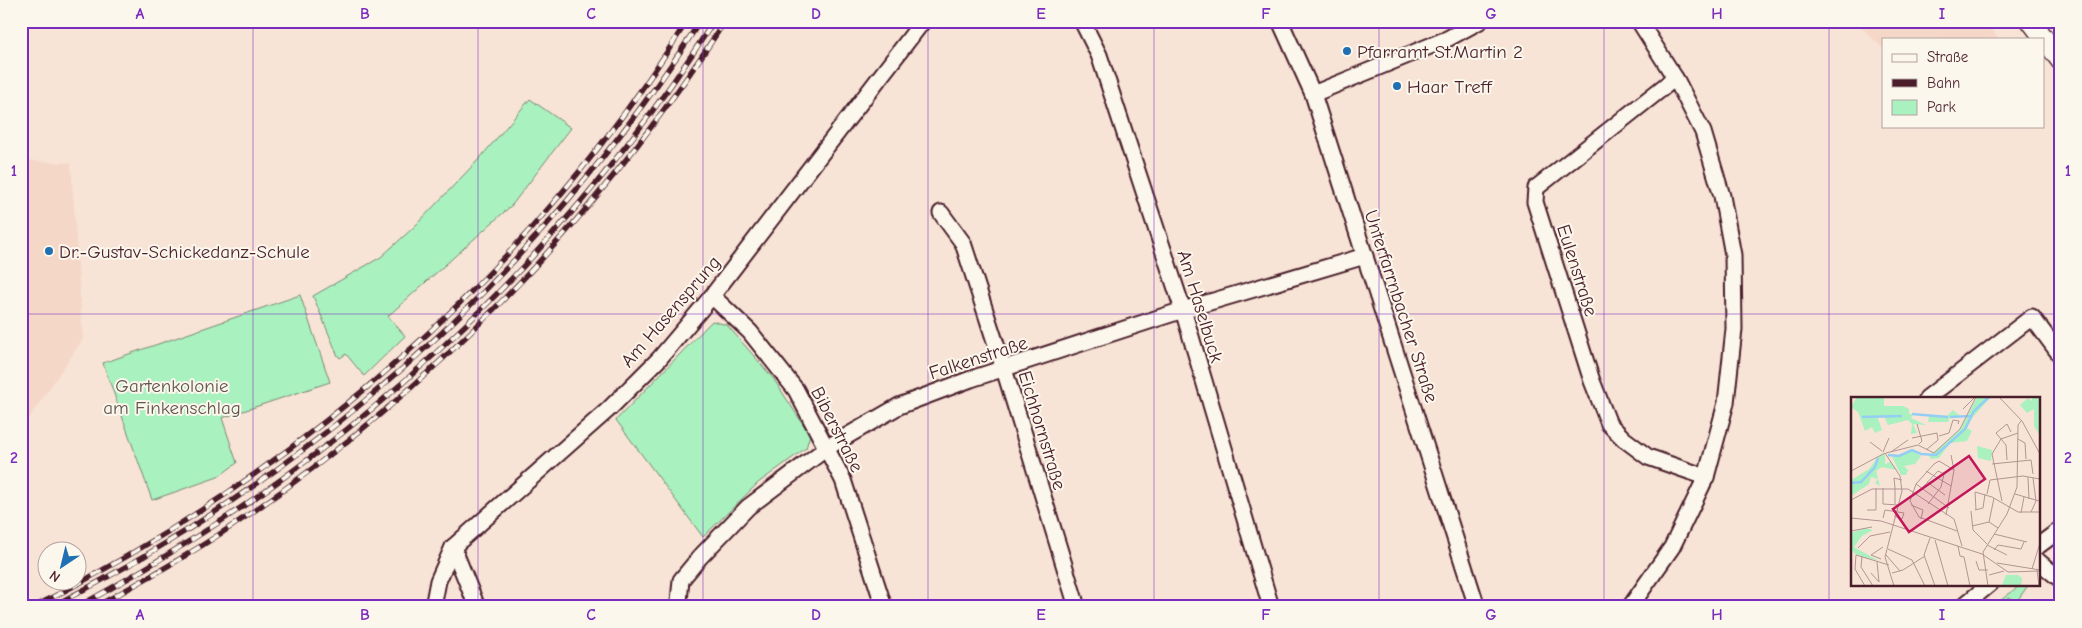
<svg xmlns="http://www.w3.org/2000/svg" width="2082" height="628" font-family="'Comic Neue',sans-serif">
<rect width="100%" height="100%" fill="#f7e4d6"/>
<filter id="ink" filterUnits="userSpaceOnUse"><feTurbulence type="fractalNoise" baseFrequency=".02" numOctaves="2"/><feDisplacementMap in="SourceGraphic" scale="10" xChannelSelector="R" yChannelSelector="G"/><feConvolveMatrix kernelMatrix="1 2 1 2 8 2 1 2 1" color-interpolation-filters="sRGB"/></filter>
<g filter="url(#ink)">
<g fill="#f5d7c7">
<polygon points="1855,21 1988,21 1987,23 1999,39 1883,39 1883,49"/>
<polygon points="21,160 71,163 83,339 21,430"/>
</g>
<g fill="#a9f1be" stroke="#7a8874">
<polygon points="530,99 571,128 512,205 388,316 405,336 364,376 346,354 340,358 338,356 313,296 381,257 414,227 480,158"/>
<polygon points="300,295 330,382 222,418 237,463 218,477 152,500 103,363"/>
<polygon points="712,321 727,325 773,378 810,435 806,448 758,483 703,537 616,420"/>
<polygon points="2022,584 2029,584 2017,601 2009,597 2003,607 1992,607"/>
</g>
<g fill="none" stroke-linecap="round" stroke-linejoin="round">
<defs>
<g id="minor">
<polyline points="1082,21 1099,55 1183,310 1271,607"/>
<polyline points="1280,21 1313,94 1477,607"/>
<polyline points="1675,78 1536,188 1535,202 1592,381 1609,424 1624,439 1648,457 1706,477"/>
<polyline points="1313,94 1447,39 1480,21"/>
<polyline points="941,213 963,243 1004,369 1077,607"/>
<polyline points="712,296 750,332 796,390 843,480 884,607"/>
<polyline points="1927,398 2032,317 2061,356"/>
<polyline points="2038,546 2061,529"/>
<polyline points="453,547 477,607"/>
<polyline points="2038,561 2061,580"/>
<polyline points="433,607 438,581 453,547 609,409 659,359 712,296 923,21"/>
<polyline points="681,607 679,601 681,580 700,557 748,507 828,447 899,406 971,379 1183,310 1365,256"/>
<polyline points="1630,607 1672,547 1706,477 1726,403 1734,329 1733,255 1722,196 1703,132 1677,81 1639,21"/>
<polyline points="1962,607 1990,584"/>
</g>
<polyline id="major" points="2031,21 2061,61"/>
</defs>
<use href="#minor" stroke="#4a1f2b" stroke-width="19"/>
<use href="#major" stroke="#4a1f2b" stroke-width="22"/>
<use href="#minor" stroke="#fbf7ec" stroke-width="15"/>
<use href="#major" stroke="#fbf7ec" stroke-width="19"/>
<defs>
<g id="rail">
<path d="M34,607c265,-135 494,-332 653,-586"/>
<path d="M51,607c222,-112 419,-275 570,-473 28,-37 55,-74 79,-113"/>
<path d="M77,607c51,-27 99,-57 147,-88 196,-130 363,-299 490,-498"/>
<path d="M95,607c44,-24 87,-48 128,-75 202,-134 371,-308 502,-511"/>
</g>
</defs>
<use href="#rail" stroke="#4a1f2b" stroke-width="5.5"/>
<use href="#rail" stroke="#fbf7ec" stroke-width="4" stroke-dasharray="11" stroke-linecap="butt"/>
</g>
</g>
<path fill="none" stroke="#7b2cbf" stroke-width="1" stroke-opacity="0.55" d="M253,21v586M478,21v586M703,21v586M928,21v586M1154,21v586M1379,21v586M1604,21v586M1829,21v586M21,314h2040"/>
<g fill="#1f6fb2" stroke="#fbf7ec" stroke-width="2">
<circle cx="1347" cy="51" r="5"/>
<circle cx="1397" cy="86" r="5"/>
<circle cx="49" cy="251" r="5"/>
</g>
<g text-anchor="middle" stroke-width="4" stroke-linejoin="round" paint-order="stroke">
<g font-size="19" fill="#4a1f2b" stroke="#fbf7ec" text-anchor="start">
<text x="1357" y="58">Pfarramt St.Martin 2</text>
<text x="1407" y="93">Haar Treff</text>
<text x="59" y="258">Dr.-Gustav-Schickedanz-Schule</text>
</g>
<g font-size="19" fill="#4a1f2b" stroke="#fbf7ec">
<text transform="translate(1578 270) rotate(72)" y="7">Eulenstraße</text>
<text transform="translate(1201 306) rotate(73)" y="7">Am Haselbuck</text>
<text transform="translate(1402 306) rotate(72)" y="7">Unterfarrnbacher Straße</text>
<text transform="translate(670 311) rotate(-49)" y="7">Am Hasensprung</text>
<text transform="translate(978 357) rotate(-18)" y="7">Falkenstraße</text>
<text transform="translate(838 429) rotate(63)" y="7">Biberstraße</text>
<text transform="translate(1043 430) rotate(73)" y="7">Eichhornstraße</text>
</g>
<g font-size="19" fill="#625450" stroke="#fbf7ec">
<text x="172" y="392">Gartenkolonie<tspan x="172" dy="22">am Finkenschlag</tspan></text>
</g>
</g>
<g transform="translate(1851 397)">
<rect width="189" height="189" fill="#f7e4d6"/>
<path d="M6,0h27v9h19l6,3v5l38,2 6,-6 8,7h-11l-2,5h-20l1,-6 -16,-2 -2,4 15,7 -13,-1 4,9 -6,1 1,-10 -4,-4 -20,5 -4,-9h-7l5,14 -7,3 -3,-6 -7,4 -7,-19 -7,-5zM126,0l13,1 -18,20 -5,10 5,3 -5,10 -17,2 -11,15 -8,1 -2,-3 31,-26zM181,0h8v39l-6,-10v-17l-7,4 -7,-8 8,-7 4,3zM126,49l15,4 -1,11 -13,-3zM61,54l9,5 -6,8 -11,2 4,4 -2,5h-5l-9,-18zM34,56v11l5,-2 7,8 -15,-3 -6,4 4,15 -5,-3 3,-4 -7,-2 -2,7 -18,12v-16l18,-11 9,-12zM14,131l8,2 -11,6 -8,11 25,14 -23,-6 -4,-5 -1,3v-20zM155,178h12l4,3 -1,8 -19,-1z" fill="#a9f1be"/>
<path fill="none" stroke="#95cef4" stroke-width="2.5" d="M61,17l36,3M11,20l40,-1M99,20l21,-1M37,58l11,1 13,-6 9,4 15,1 29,-26 9,-18 15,-14M0,86l10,-1 14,-15 3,-9"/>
<path fill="none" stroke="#b29592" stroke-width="1" d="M148,0l23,24 18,33M112,12l12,-12M66,27l5,17 -3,3M88,39l10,-3 4,-13 6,1 -1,3M61,41l25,-5 1,7 -12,10M167,42l7,4 1,16M19,45l12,9M32,55l6,-14M40,55l17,-12M35,56l32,-8 16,8 26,-24 16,-32M156,63l-1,-15 -10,-12 11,-9 4,8M141,67l39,-4 2,14M103,73l-15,-9 -5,3 -18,20 -6,17 9,16 38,14M0,74l34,-18 15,23 2,15 -17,66 9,29M75,74l25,15M177,80l1,22M76,85l18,13M65,87l33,24M32,91v16l15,1M44,91l-1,-10 8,2M71,91l16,-17 6,3 -3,13 -13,17M136,97l3,-14 33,-4 17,3M164,97l24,7M0,103l21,-11h36l46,30 8,27M151,104l-10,-47 9,-15 17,-6M44,107v-16M60,108l12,5 -2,9M16,113h9v-22M124,113l8,-2 2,-14M125,113l-1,-18 17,5 26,15h22M120,114l2,19 14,14M180,115l5,-11 -3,-23M170,116l3,-16M95,118l8,-45 -3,-15M0,121l30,3 101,33 26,18 32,-1M32,121l2,-8 19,3 -2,6 -8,-3M138,125l5,-24M121,129l17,-4 9,6M0,134l21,-4M143,137l33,8M79,141l-6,17 11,31M84,143l13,46M136,148l20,10M107,149l2,10 4,1 6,29M7,151l12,-12 20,-4M37,152l24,11 13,26M143,153l4,-5 23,4 3,-7M5,158l33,10M5,158l-1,14 10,17M35,158l14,16M11,159l-1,11 12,19M30,162l-10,-4 12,-8M125,164l3,9h9M146,166l43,7M181,172l8,-26M186,173l2,16M20,176l8,9 -2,-20M41,176l11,-3 22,-14M138,178l15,-4M137,189l-5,-34 24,-38 10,-27 1,-62 3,-4"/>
<path fill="#c2185b" fill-opacity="0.15" stroke="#c2185b" stroke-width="2.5" d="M118,59l16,23 -76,53 -16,-23z"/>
<rect width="189" height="189" fill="none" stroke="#4a1f2b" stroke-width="2.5"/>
</g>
<rect width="2082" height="628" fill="none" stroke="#fbf7ec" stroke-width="55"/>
<rect x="1882" y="38" width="162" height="90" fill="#fbf7ec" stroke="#b4a19f"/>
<rect x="1892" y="54" width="25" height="8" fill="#fbf7ec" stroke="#b4a19f"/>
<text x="1927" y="62" font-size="15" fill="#4a1f2b">Straße</text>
<rect x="1892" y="79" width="25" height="8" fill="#4a1f2b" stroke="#b4a19f"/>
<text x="1927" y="88" font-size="15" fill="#4a1f2b">Bahn</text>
<rect x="1892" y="100" width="25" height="15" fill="#a9f1be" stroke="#b4a19f"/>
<text x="1927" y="112" font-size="15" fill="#4a1f2b">Park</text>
<g transform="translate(62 566) rotate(215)"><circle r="24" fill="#fbf7ec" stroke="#b4a19f"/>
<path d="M0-4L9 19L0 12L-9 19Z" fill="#1f6fb2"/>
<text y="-8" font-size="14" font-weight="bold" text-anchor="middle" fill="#4a1f2b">N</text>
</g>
<rect x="28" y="28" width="2026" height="572" fill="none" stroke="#7b2cbf" stroke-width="2"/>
<g font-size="16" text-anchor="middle" font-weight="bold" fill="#7b2cbf">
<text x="140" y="19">A</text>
<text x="365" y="19">B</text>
<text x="591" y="19">C</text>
<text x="816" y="19">D</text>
<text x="1041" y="19">E</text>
<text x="1266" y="19">F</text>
<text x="1491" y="19">G</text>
<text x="1717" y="19">H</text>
<text x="1942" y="19">I</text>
<text x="14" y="176">1</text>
<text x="2068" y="176">1</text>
<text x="14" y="463">2</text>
<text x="2068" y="463">2</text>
<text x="140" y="620">A</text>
<text x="365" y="620">B</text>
<text x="591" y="620">C</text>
<text x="816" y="620">D</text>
<text x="1041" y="620">E</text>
<text x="1266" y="620">F</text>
<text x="1491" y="620">G</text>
<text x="1717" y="620">H</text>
<text x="1942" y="620">I</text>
</g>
</svg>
